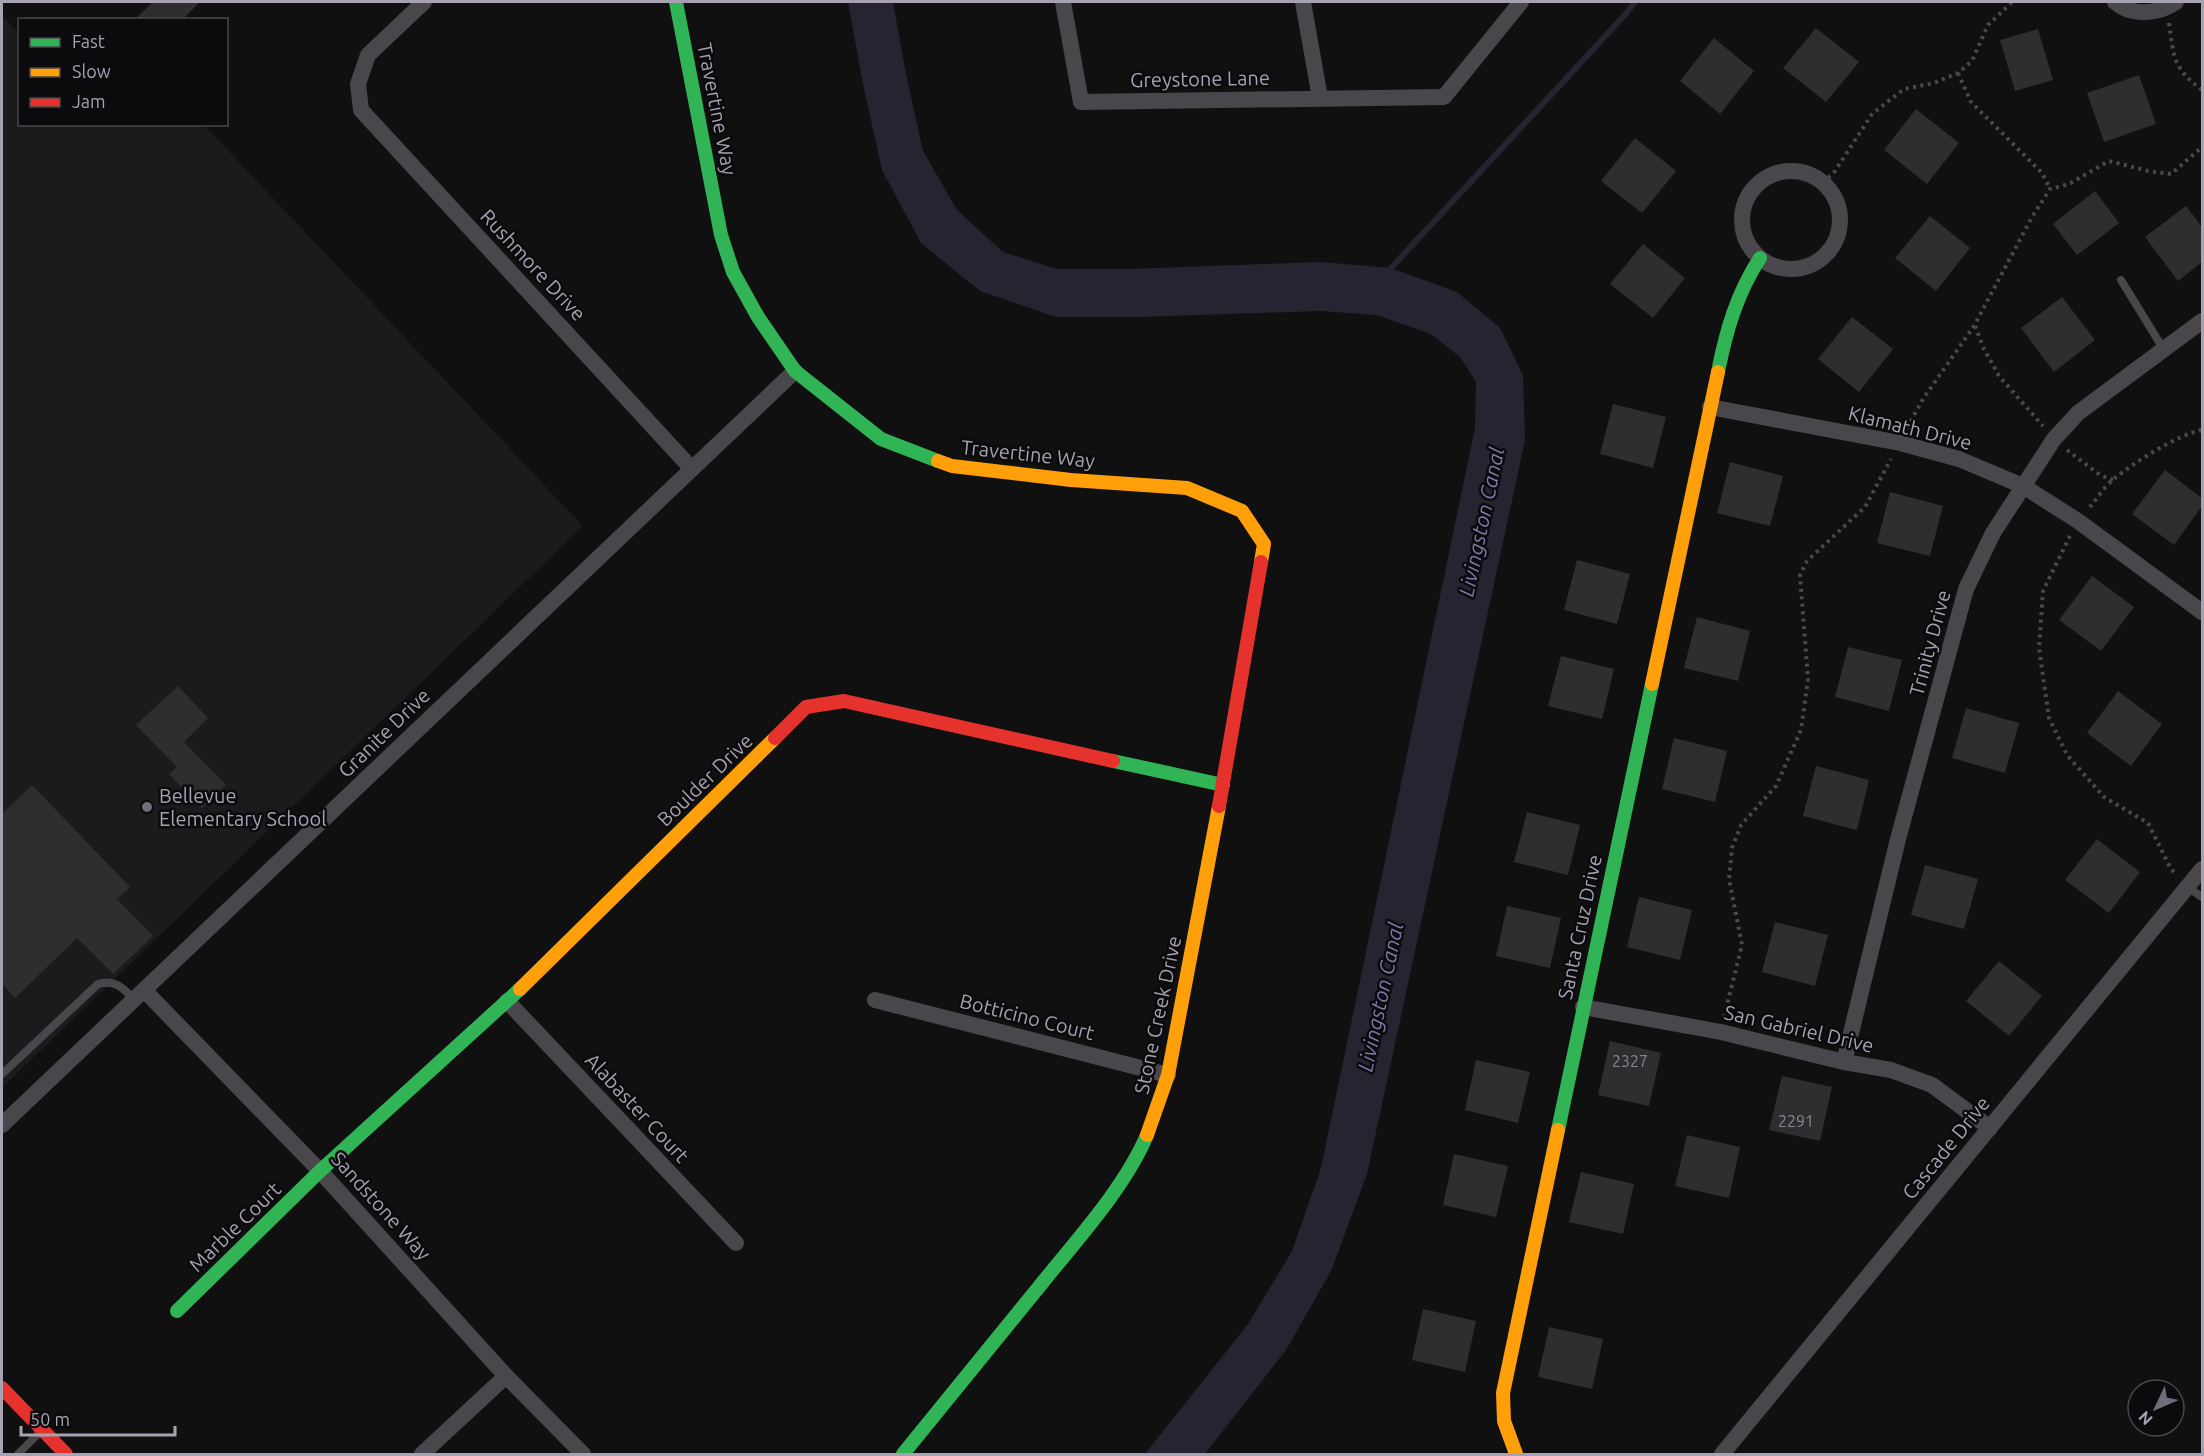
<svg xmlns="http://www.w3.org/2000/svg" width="2204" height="1456" font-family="Ubuntu,sans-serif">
<rect width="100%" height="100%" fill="#101010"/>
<polygon fill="#1b1a1c" points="2,15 19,33 20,124 204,125 583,526 2,1088"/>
<polygon fill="#262431" points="848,2 893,2 906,74 923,151 957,210 1003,252 1057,269 1130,269 1321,262 1391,268 1457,292 1500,328 1523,375 1525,440 1367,1174 1331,1271 1286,1350 1205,1454 1145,1454 1248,1324 1292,1251 1321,1168 1475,428 1476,382 1460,357 1431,334 1376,315 1321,311 1139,317 1056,317 980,291 921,243 882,170 863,84"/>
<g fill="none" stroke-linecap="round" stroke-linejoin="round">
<polyline stroke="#262431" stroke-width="6" points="1388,275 1391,268 1624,16 1635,2"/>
</g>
<g fill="#2e2d2f">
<polygon points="153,2 200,2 182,20 134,20"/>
<polygon points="1816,28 1859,62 1826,102 1783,68"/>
<polygon points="2038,29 2053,80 2015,91 2000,40"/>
<polygon points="1714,38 1754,71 1720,114 1680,81"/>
<polygon points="2139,75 2156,124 2104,142 2087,93"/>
<polygon points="1916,109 1959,143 1927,184 1884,150"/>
<polygon points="1635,138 1676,171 1642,213 1601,181"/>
<polygon points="2095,191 2119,223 2077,255 2053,224"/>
<polygon points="2186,206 2202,227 2202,262 2178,281 2145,237"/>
<polygon points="1930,216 1970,248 1936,291 1895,258"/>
<polygon points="1643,244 1685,278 1653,318 1610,284"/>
<polygon points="2062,297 2095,340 2054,372 2021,328"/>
<polygon points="1852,317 1893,349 1859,392 1818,359"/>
<polygon points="1613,404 1666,417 1653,468 1600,454"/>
<polygon points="1730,462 1783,476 1770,526 1717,513"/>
<polygon points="2165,470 2202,498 2202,506 2174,545 2132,514"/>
<polygon points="1890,492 1943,506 1930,556 1877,543"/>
<polygon points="1577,560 1630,574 1617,624 1564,610"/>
<polygon points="2092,576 2134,607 2101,651 2059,620"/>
<polygon points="1697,617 1750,631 1738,681 1684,668"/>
<polygon points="1848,647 1902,660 1889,711 1835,697"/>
<polygon points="1561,656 1614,669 1602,719 1548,706"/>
<polygon points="178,686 208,718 184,742 226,785 202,808 169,774 177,767 136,725"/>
<polygon points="2118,691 2162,724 2131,766 2087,733"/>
<polygon points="1966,708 2019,723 2005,773 1952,758"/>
<polygon points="1674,738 1727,751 1715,802 1662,789"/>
<polygon points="1816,766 1869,780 1857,830 1803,816"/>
<polygon points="32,785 130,887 117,899 153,936 113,974 77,938 15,998 2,984 2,814"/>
<polygon points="1527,812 1580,825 1568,875 1514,862"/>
<polygon points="2097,839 2140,872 2109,913 2065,880"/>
<polygon points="1925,865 1978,879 1964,929 1911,915"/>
<polygon points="1639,897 1692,910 1680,960 1627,947"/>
<polygon points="1507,906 1561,918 1550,968 1496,956"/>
<polygon points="1775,922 1828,935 1815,986 1762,972"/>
<polygon points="1999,961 2042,996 2009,1036 1966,1001"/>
<polygon points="1610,1041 1661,1053 1649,1106 1598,1095"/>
<polygon points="1476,1060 1530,1072 1518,1123 1465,1110"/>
<polygon points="1782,1076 1832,1087 1820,1141 1769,1130"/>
<polygon points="1687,1135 1740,1147 1729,1198 1675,1186"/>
<polygon points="1454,1154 1508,1166 1496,1217 1443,1205"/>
<polygon points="1581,1172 1634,1184 1623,1234 1569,1222"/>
<polygon points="1423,1309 1476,1321 1465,1372 1412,1360"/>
<polygon points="1549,1327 1603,1339 1592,1389 1538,1377"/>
</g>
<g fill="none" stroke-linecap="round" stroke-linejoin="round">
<g stroke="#4b494e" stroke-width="4" stroke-dasharray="3 4.5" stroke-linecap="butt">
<path d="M2169,23c5,35 4,45 33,67"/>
<polyline points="1958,73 1971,102 2042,173 2050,189"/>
<polyline points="1822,182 1833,174 1872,114 1904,89 1934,83 1958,73 1972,61 1988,25 2012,2"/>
<polyline points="1975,326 1984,349 1999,376 2043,426"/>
<polyline points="1907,428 1923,399 1974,326 2032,217 2050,189 2069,184 2109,161 2148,171 2171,174 2202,147"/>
<polyline points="2067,450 2100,475 2113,480"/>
<path d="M2090,507c7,-9 15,-21 25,-29 20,-16 62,-43 87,-48"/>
<polyline points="2070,536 2043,591 2039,648 2049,718 2067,755 2104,797 2148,823 2171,869 2177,875"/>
<polyline points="1724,1017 1742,945 1729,879 1732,848 1741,825 1776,786 1801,730 1808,679 1800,575 1807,561 1865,507 1891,459"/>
</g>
<g stroke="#49474c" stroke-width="8">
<polyline points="2121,280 2164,350"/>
<polyline points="2187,887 2202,897"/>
<path d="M2,1074l96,-90c17,-5 25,4 36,15"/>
<polyline points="18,1454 42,1430"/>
</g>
<g stroke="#49474c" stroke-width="16">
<polyline points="424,2 368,55 358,84 361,110 692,469"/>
<polyline points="1063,2 1081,102 1444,97 1521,2"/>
<polyline points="1303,2 1320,98"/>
<path d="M2115,2c17,15 43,12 61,0"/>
<circle cx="1791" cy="220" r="49"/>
<polyline points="1710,407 1900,443 1959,459 2023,486 2078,521 2202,612"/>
<polyline points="144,990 320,1171 506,1376 583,1454"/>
<polyline points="875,1000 1168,1075"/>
<polyline points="507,1001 736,1243"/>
<polyline points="1583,1007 1721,1032 1844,1062 1891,1070 1932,1085 1990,1128"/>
<polyline points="1844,1062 1898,839 1966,589 1993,533 2054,439 2078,413 2202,321"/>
<polyline points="2,1125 795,371"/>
<polyline points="422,1454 506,1376"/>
<polyline points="1722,1454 2202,869"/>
</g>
<g stroke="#30b455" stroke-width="14">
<polyline points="676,2 721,235 733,272 758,317 795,371 881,439 938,461"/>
<path d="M1718,372c8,-41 19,-79 42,-114"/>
<polyline points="1113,761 1223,785"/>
<polyline points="1558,1130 1652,684"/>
<polyline points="177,1311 320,1171 520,989"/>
<path d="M903,1454c48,-59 96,-118 144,-177 34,-42 79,-92 100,-142"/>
</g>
<g stroke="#ff9f0a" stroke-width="14">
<polyline points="938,461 952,466 1071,480 1187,488 1242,511 1264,544 1261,562"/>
<polyline points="1652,684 1718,372"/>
<polyline points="520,989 775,738"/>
<polyline points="1147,1135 1168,1075 1219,806"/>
<polyline points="1516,1454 1504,1421 1503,1393 1558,1130"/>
</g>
<g stroke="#e5322d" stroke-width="14">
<polyline points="775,738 806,707 844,701 1113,761"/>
<polyline points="1219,806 1261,562"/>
<polyline points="2,1388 66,1454"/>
</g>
</g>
<circle fill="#726e79" stroke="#0b0a0c" stroke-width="2" cx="147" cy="807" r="6"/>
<g text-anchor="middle" stroke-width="5" stroke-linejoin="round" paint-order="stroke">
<g font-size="16" fill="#898490">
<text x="1630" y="1067">2327</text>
<text x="1796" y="1127">2291</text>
</g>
<g font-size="20" fill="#a7a1b1" stroke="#0b0a0c">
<text transform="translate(1200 79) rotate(-1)" y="7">Greystone Lane</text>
<text transform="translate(717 109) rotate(79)" y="7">Travertine Way</text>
<text transform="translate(533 265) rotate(47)" y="7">Rushmore Drive</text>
<text transform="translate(1910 428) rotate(14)" y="7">Klamath Drive</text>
<text transform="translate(1028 454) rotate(6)" y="7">Travertine Way</text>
<text transform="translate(1930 643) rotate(-75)" y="7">Trinity Drive</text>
<text transform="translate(384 733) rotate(-44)" y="7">Granite Drive</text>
<text transform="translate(705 780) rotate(-44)" y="7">Boulder Drive</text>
<text transform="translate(1580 927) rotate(-78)" y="7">Santa Cruz Drive</text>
<text transform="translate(1158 1015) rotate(-78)" y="7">Stone Creek Drive</text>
<text transform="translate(1027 1017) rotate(14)" y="7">Botticino Court</text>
<text transform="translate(1799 1029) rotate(13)" y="7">San Gabriel Drive</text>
<text transform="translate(637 1108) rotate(47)" y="7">Alabaster Court</text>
<text transform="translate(1946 1148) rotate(-51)" y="7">Cascade Drive</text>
<text transform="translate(381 1206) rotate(48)" y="7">Sandstone Way</text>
<text transform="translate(235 1227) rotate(-44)" y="7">Marble Court</text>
</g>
<g font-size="20" fill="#a7a1b1" stroke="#0b0a0c" text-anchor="start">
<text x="159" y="803">Bellevue<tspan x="159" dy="23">Elementary School</tspan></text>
</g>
<g font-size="21" font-style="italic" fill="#7f78ac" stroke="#0b0a0c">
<text transform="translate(1482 522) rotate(-78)" y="7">Livingston Canal</text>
<text transform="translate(1381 997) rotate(-78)" y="7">Livingston Canal</text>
</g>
</g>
<rect width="2204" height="1456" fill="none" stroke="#a7a1b1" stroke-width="6"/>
<rect x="18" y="18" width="210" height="108" fill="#0b0a0c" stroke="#49464e" stroke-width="1.5"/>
<rect x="30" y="38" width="30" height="9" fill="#30b455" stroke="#49464e" stroke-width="1.5"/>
<text x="72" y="48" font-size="18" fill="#a7a1b1">Fast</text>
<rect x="30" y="68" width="30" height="9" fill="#ff9f0a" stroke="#49464e" stroke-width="1.5"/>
<text x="72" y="78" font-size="18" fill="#a7a1b1">Slow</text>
<rect x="30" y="98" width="30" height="9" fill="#e5322d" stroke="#49464e" stroke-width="1.5"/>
<text x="72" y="108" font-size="18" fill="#a7a1b1">Jam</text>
<g transform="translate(2156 1408) rotate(226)"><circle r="28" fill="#0b0a0c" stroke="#49464e" stroke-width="1.5"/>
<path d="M0-4.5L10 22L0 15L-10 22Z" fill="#726e79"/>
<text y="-9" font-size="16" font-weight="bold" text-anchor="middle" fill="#a7a1b1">N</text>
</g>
<path d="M21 1426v9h154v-9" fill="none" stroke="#a7a1b1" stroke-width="3"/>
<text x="30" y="1426" font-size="18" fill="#a7a1b1" stroke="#0b0a0c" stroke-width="4.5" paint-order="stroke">50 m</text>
</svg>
